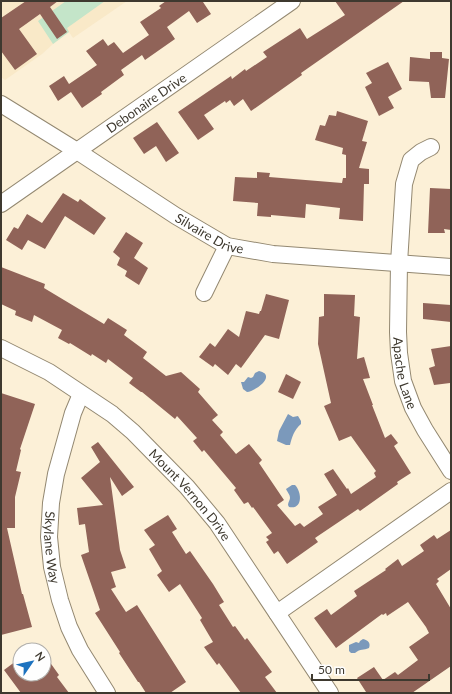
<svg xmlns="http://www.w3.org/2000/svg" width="452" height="694" font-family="Lato,sans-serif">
<rect width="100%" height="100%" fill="#fcf0d7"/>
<polygon fill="#f9e9c8" points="1,1 127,1 73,38 69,32 53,44 42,54 5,80 1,77"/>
<polygon fill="#c4e5c9" points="66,1 105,1 67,28 69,32 53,44 38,21"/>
<g fill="#7b99bb">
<path d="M259,371c18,4 -3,20 -12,21l-4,-3 -2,-7h3l4,-5 3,1 2,-1 2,-4z"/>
<path d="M288,414l5,3 5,-1 3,5v3c-7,6 -9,13 -11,21h-4l-9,-4 2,-10z"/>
<path d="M292,485h3c7,7 8,25 -6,22l-1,-2c0,-3 2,-5 2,-7 0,-4 -3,-6 -4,-9z"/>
<path d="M363,639c5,1 8,4 6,9 -6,3 -8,0 -14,5h-4l-2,-2v-6l7,-3 3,1 1,-2z"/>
</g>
<g fill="#906358">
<polygon points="26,1 58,1 50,7 67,32 57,39 40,14 19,29 37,54 15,70 1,51 1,18"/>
<polygon points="166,1 204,1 203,2 211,14 197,23 189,11 167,27 175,39 145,60 142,55 121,70 124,75 101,92 102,94 82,108 71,92 58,101 49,86 64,76 69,84 97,65 86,51 103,39 108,46 114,42 123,53 149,35 140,22 161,8 159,6"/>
<polygon points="335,1 404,1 301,73 302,75 251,111 243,99 234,106 230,100 226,103 225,101 204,115 214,129 198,140 178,112 231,76 232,79 245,69 246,71 267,57 263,52 300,28 307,39 345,15"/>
<polygon points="430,52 442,52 442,58 449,59 445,98 431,98 429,82 409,81 410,57 430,59"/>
<polygon points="388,62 402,89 388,97 394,108 379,116 365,87 372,83 366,73"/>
<polygon points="337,111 368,121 362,141 367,142 359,168 369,169 369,184 364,184 363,221 339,219 340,208 306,204 305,218 271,215 271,217 257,216 258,203 233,201 235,177 257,178 257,172 270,173 269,177 342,183 343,178 346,178 346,155 342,154 343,148 315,140 320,125 325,126 329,115 336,116"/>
<polygon points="157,122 179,153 166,162 156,146 144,154 133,138"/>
<polygon points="430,188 451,189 451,230 444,229 445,233 428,233"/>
<polygon points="63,193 78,202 80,199 106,218 94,235 65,216 45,249 28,240 22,250 6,240 14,227 18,229 27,214 42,223"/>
<polygon points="126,232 143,243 134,258 148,268 139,285 125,276 127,271 117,265 120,258 113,252"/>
<polygon points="1,267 45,284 44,288 104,324 108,318 127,330 124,335 147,352 143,358 166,376 181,372 200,389 198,392 218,415 212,420 223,432 220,435 236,454 249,444 262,460 259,463 284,500 277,505 295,526 300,523 304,527 323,514 318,507 337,495 324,474 333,469 347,489 348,488 351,494 376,477 374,473 376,471 351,436 339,441 324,406 331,403 318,344 319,317 324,316 324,294 355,295 354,316 360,317 357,359 364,357 370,378 363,379 373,405 372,405 385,438 391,434 398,443 394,446 411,473 397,482 398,484 360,511 358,509 315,538 318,542 287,564 278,551 274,554 266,542 269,540 266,537 272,533 253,507 252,508 248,502 244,504 234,490 236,488 204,450 202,452 193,441 197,438 177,416 175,419 142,392 141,392 129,383 133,378 108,359 106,363 92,354 91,356 70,343 69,344 58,338 62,330 34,315 32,322 15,315 16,311 1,304"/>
<polygon points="266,294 289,300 279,339 265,335 241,368 236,364 228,375 215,364 213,367 199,357 210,343 215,347 228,329 239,337 246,311 259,314 260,311 261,311"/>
<polygon points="423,303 451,305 451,322 423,319"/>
<polygon points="451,346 451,379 450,379 450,383 434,385 429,368 435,366 431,349"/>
<polygon points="286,374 301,382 293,399 278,392"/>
<polygon points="1,393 35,404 20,449 21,450 16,471 21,472 15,497 15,528 7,528 22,594 23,594 32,627 1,635"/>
<polygon points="98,442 134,487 122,496 110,477 120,550 126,568 111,572 116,587 111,589 126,612 137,605 186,682 170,693 146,693 139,682 138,682 119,653 120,652 95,613 100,610 81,555 89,552 85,524 79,525 77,508 103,505 81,478 100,462 91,447"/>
<polygon points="168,515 177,529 172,532 186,554 190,551 213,584 224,602 219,605 233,627 235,626 245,640 247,638 272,672 265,677 277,693 241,693 219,663 217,665 204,647 213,642 200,620 202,618 180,584 169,592 157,575 162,571 149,549 155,545 144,530"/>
<polygon points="451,530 451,569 437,579 439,581 436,584 451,609 451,666 412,693 364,693 366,692 357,678 374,667 383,680 395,672 398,675 418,660 409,647 429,633 426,627 408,602 387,616 386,613 383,615 382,614 336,648 314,618 327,609 331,615 357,596 354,591 386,570 385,569 398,559 402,566 424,551 420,545 434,535 437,539"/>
<polygon points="44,654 59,675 57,677 69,693 21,693 4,670 20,658 20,674 44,674"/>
</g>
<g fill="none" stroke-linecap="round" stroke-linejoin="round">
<defs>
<g id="minor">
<path id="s1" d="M1,104l76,47 99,65 51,30 46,8 178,13"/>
<path id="s2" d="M431,147l-10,5 -10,8 -7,24 -5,79 -1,69 1,21 4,28 10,27 12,22 26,41"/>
<path id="s3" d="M1,204l291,-203"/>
<polyline points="204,293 227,246"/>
<path id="s4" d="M1,348l48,24 63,42 21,18 54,55 30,36 113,170"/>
<path id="s5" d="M81,394l-8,19 -17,61 -5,29 -2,34 3,30 8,33 9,27 11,23 27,43"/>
<polyline points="277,613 451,491"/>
</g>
</defs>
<use href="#minor" stroke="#938871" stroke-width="18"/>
<use href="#minor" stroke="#fff" stroke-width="16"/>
</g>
<g text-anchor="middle" stroke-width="4" stroke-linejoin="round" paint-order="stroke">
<g font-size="13" fill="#3e392f" stroke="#fefefe">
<text dy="5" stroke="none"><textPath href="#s3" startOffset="177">Debonaire Drive</textPath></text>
<text dy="5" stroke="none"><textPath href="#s1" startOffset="246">Silvaire Drive</textPath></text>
<text dy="5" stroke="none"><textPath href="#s2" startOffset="239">Apache Lane</textPath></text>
<text dy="5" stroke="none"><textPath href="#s4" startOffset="242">Mount Vernon Drive</textPath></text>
<text dy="5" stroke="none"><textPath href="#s5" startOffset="158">Skylane Way</textPath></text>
</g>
</g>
<rect width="452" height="694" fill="none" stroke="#3e392f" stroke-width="4"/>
<g transform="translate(32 662) rotate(56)"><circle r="19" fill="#fefefe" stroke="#b1afab"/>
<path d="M0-3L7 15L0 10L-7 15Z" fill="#1c72bf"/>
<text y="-6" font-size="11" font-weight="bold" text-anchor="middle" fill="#3e392f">N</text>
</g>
<path d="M312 674v6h117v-6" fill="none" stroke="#3e392f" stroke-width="2"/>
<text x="318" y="674" font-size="12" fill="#3e392f" stroke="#fefefe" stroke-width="3" paint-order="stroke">50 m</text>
</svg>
